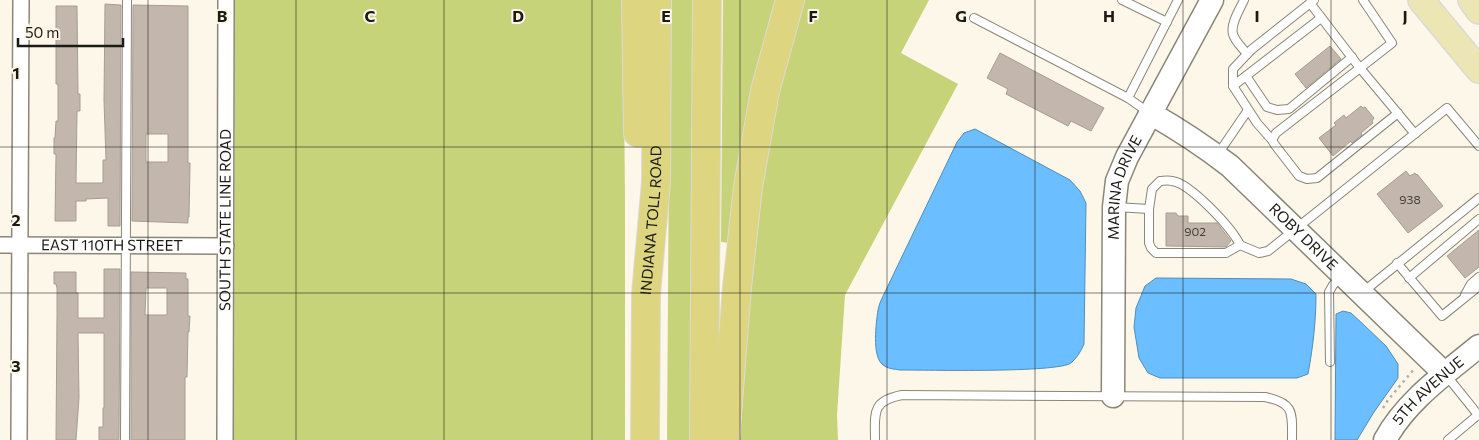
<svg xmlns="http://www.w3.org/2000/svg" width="1479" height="440" font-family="Commissioner,sans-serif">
<rect width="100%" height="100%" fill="#fcf7e8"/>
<g fill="#c7d379">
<polygon points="235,0 623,0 625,199 625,440 234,440"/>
<polygon points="670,0 695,0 693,440 667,440"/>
<polygon points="723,0 776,0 754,79 736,171 729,243 721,242"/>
<polygon points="803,0 929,0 901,53 958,84 845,295 837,415 838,440 740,440 755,228 772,120 797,20"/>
</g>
<g fill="#6bbeff" stroke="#538db8">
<path d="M975,129l95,51 10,11 6,12 -2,141c-3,7 -7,14 -13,19 -14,10 -145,7 -171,7 -6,-1 -13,-1 -18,-6 -10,-9 -6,-41 -4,-54 1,-6 4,-12 7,-18l72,-150 7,-9z"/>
<path d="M1156,278l135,1 15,5 10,10c0,27 -3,53 -8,80l-11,4h-137l-12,-5 -9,-15 -5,-31 2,-19 9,-22z"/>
<polygon points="1343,311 1351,313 1364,325 1386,346 1398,364 1398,378 1374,412 1357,440 1335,440 1336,314"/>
</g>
<g fill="#c3b6ac" stroke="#a99c92" fill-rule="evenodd">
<polygon points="105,4 121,5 120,226 108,226 108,198 86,199 86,201 76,201 76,221 55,221 56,154 54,154 54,138 55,138 56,121 58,121 58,84 56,84 56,6 77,6 78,94 80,94 80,111 77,111 76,183 103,183 103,160 106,160 104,100"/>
<path d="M133,5l55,1v157h2l-1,54h-1v6l-56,-2zM146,134h22v28h-22z"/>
<polygon points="1330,46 1341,59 1306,88 1295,74"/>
<polygon points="1000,53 1104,108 1091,131 1071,121 1068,126 1006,94 1008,89 987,78"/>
<polygon points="1361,106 1363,108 1365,107 1374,118 1372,121 1373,123 1361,133 1362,135 1352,143 1351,141 1333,156 1319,138 1336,125 1334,123 1344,115 1346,118"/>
<polygon points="1406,171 1410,176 1415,173 1416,175 1417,174 1443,206 1408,233 1377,194"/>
<polygon points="1166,213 1176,213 1178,216 1188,216 1188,223 1217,223 1231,241 1226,247 1166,246"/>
<polygon points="1479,230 1479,267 1465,278 1447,256"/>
<polygon points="104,269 120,269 119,440 99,440 99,427 103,427 103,408 104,408 104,333 78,333 79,398 76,440 56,440 57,315 57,288 56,284 54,284 54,272 76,272 76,293 78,293 78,318 104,318"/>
<path d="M131,272l55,1v6h2v37h2l-1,16h-1l-1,45h-2v63h-54zM146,288h21v27h-22z"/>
</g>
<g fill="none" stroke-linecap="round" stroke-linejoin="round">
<defs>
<g id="lane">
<polyline points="1122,0 1167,22"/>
<path d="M1244,0c-4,9 -14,24 -11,34 2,8 10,14 14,20"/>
<polyline points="1310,3 1360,68 1392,43 1363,0"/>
<polyline points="974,18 1128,98 1148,112"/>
<polyline points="1246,76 1267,107 1277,110 1289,109 1352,57"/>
<polyline points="1233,86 1321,18"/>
<polyline points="1128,98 1178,0"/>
<polyline points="1398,113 1317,178 1307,179 1299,176 1275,145 1272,140 1276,133 1360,68 1415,134"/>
<polyline points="1272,140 1257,123 1233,86 1233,69 1251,50 1314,0"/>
<polyline points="1218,154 1248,110"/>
<path d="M1160,181c3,0 8,-1 12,0 18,2 60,47 68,64l-14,8h-70l-5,-5 -2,-5v-34l3,-20z"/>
<polyline points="1116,207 1149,209"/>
<polyline points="1240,245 1259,253 1268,251 1447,108 1479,146"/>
<polyline points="1397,263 1442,316 1479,286"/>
<polyline points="1409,278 1479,219"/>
<polyline points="1363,292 1479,198"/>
<polyline points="1465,295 1471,284 1479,277"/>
<polyline points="1330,362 1329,292 1333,285 1342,276"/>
<polyline points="1446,375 1479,416"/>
<polyline points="125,440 127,0"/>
<path d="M875,440c0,-27 -4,-39 27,-45l363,2c30,6 27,16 27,43"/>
<polyline points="1448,440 1479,414"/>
</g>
<g id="street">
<path id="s1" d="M0,245l226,1"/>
<polyline points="19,440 21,0"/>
<path id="s2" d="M225,440l1,-440"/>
</g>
<g id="secondary">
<path id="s3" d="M1150,113c28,16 54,33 80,53l215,208"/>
<path id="s4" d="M1113,396l1,-189 3,-26 10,-24 85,-157"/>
<path id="s5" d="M1385,440c21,-39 60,-66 94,-94"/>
</g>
<g id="primary">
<polyline points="1421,0 1479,70"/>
<polyline points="1471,0 1479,11"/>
</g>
<g id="highway">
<polyline points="636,0 638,133"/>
<path id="s6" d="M645,440l1,-146 10,-112 1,-182"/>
<polyline points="704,440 707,0"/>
<polyline points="725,440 737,287 748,187 765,91 790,0"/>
</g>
</defs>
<use href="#lane" stroke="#8a8678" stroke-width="10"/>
<use href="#street" stroke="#8a8678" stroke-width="18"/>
<use href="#secondary" stroke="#8a8678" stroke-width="25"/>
<use href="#primary" stroke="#dbdad9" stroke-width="28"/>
<use href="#highway" stroke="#dbdad9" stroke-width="30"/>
<polyline stroke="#b2afa3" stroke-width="2.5" stroke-dasharray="2.5 4" stroke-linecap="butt" points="1383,408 1388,400 1415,368"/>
<use href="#lane" stroke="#fff" stroke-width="8"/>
<use href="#street" stroke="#fff" stroke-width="15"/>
<use href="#secondary" stroke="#fff" stroke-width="22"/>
<use href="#primary" stroke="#ebe6b3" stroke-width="25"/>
<use href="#highway" stroke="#ddd580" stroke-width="28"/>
</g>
<path fill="none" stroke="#1b1a14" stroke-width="1" stroke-opacity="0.55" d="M148,0v440M296,0v440M444,0v440M592,0v440M740,0v440M887,0v440M1035,0v440M1183,0v440M1331,0v440M0,147h1479M0,293h1479"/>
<g text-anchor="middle" stroke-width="4" stroke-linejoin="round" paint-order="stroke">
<g font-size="12" fill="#45413a">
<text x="1410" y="204">938</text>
<text x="1195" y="236">902</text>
</g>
<g font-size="15" fill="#1b1a14" stroke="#fcf7e8">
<text dy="5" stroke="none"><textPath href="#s4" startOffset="210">MARINA DRIVE</textPath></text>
<text dy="5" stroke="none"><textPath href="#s2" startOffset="220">SOUTH STATE LINE ROAD</textPath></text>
<text dy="5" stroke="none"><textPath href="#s6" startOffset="220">INDIANA TOLL ROAD</textPath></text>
<text dy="5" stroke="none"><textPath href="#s3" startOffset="198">ROBY DRIVE</textPath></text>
<text dy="5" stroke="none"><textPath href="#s1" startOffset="112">EAST 110TH STREET</textPath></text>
<text dy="5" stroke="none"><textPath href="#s5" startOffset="66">5TH AVENUE</textPath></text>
</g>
</g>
<g font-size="16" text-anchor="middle" font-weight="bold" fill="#1b1a14" stroke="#fcf7e8" stroke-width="4" stroke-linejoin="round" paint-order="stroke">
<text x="222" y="22">B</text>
<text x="370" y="22">C</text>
<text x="518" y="22">D</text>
<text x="666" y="22">E</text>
<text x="813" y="22">F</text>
<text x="961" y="22">G</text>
<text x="1109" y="22">H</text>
<text x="1257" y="22">I</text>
<text x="1405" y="22">J</text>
<text x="16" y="79">1</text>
<text x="16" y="226">2</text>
<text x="16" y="372">3</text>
</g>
<path d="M18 38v8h105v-8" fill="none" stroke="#1b1a14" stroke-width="2.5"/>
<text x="25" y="38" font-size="15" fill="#1b1a14" stroke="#fcf7e8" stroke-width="4" paint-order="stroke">50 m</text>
</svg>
